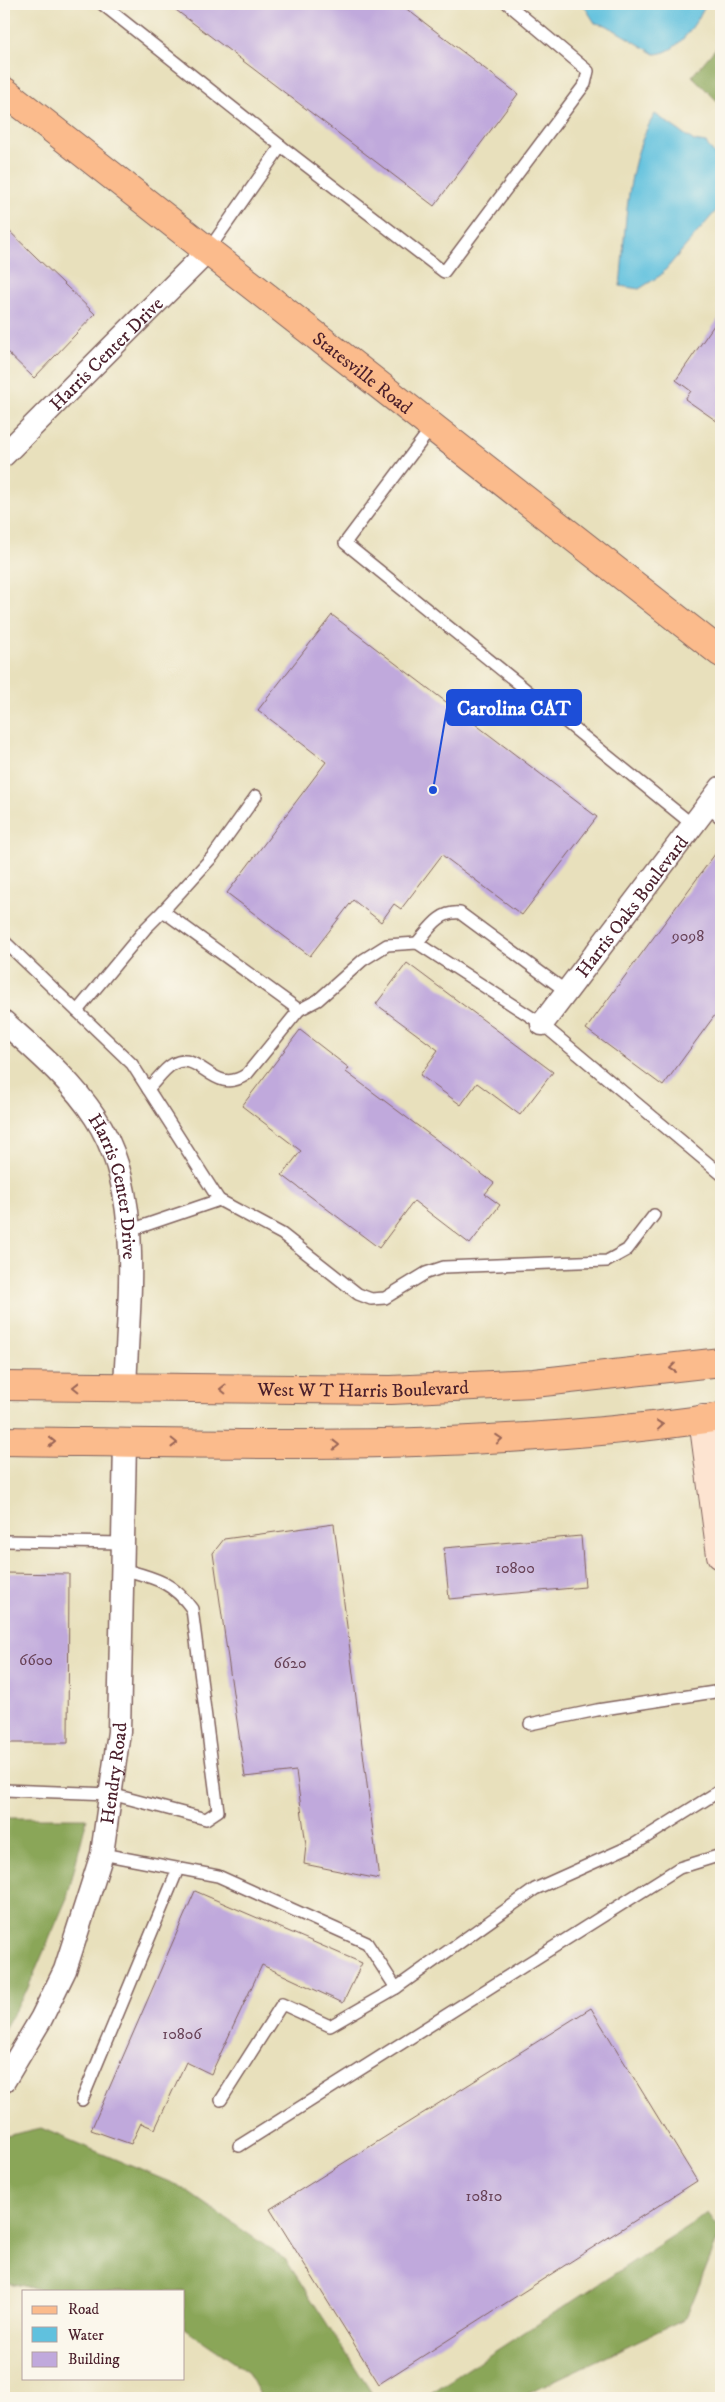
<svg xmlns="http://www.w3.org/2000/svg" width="725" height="2402" font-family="'IM FELL DW Pica',serif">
<rect width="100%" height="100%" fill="#fbf7ec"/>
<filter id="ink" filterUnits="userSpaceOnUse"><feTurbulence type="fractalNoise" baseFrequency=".02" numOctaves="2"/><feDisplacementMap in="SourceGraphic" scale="10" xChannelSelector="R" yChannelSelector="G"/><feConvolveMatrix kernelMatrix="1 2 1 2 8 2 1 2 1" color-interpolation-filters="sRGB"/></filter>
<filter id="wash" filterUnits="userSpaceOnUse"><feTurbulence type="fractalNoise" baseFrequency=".0096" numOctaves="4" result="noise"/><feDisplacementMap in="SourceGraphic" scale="20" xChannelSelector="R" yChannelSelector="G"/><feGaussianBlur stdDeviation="1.12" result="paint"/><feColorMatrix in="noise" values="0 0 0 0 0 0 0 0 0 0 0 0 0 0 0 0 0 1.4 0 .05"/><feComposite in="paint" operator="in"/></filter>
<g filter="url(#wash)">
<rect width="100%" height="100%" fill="#e8e0bc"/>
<g fill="#8aa658" stroke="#6a6242">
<polygon points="721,42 721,105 692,76"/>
<polygon points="4,1818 87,1818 67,1898 27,1990 4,2029"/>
<polygon points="41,2128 179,2186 286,2260 375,2398 262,2398 247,2371 184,2328 184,2291 49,2291 4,2282 4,2139 6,2136"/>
<polygon points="708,2213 721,2231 686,2318 517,2398 423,2398"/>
</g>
<g fill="#60c1de" stroke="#557084">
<path d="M583,4h124c-11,17 -27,49 -52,50l-49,-29 -11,-2z"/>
<path d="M655,114l39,27 12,2 15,21v41l-60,70 -22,14 -19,-3c6,-55 5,-125 35,-172z"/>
</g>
<g id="blocks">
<g fill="#c0a9dc">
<polygon points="168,4 400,4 518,94 434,206"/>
<polygon points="4,226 95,314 34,378 4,349"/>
<polygon points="721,315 721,424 685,399 691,391 676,380"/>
<polygon points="332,615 597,817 522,915 442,855 401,909 394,904 381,922 353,900 310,956 227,893 326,762 258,710"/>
<polygon points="721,846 721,1020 715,1015 663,1086 586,1029"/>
<polygon points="407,963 553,1072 520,1115 477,1083 461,1105 420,1075 438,1050 376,1004"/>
<polygon points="300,1030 349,1068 346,1072 494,1183 485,1194 500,1205 470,1244 414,1201 379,1248 282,1175 301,1151 242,1106"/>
<polygon points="334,1524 379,1879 304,1864 306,1845 296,1771 245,1777 213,1553 224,1539"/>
<polygon points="581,1536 585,1587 449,1599 444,1548"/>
<polygon points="4,1573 69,1574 68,1743 4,1743"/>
<polygon points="195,1891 362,1963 343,2003 262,1965 211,2074 186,2062 155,2129 141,2123 131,2144 91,2130"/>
<polygon points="591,2008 697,2181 379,2384 270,2209"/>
</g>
</g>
</g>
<g filter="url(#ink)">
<use href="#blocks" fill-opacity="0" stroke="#81635e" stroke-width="1"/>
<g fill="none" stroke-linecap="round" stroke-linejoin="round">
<defs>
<g id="service">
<polyline points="102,4 281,146 207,252"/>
<polyline points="281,146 444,272 585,84 588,71 508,4"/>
<polyline points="432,427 345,543 693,825"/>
<polyline points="256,796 213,856 163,911 299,1010 318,1000 363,960 387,945 417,943 542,1024 721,1174"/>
<polyline points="707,807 721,818"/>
<polyline points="4,941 132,1064 219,1200 128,1231"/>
<path d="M417,943c13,-15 22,-32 43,-30l107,79"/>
<polyline points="77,1011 146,928 163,911"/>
<path d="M148,1089c8,-8 16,-20 25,-25 28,-15 40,34 74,10l52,-64"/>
<polyline points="219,1200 282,1234 358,1294 371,1299 385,1298 426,1273 444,1267 607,1261 627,1250 654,1215"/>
<polyline points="4,1541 123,1543"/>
<polyline points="530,1724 597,1710 721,1691"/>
<path d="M4,1790l107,4 95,25 12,-8 -26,-202c-20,-28 -38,-31 -70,-40"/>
<polyline points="102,1854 218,1876 367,1943 396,1988 535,1889 635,1844 721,1790"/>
<polyline points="82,2100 178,1869"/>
<polyline points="221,2100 282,2004 330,2026 396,1988"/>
<polyline points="239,2146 679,1868 721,1855"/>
</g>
<g id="minor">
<path id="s1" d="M4,455l203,-203"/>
<path id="s2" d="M4,1022c32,29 67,58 91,95 50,75 33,186 30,271"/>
<path id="s3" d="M542,1024l179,-236"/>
<path id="s4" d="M4,2081l37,-62 24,-49 37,-116 17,-122 6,-289"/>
</g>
<polyline id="secondary" points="703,1419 721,1555"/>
<g id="primary">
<path id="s5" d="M4,91l717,562"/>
<path id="s6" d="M4,1386l387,4 143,-7 187,-21"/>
<path d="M4,1441c241,3 478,11 717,-24"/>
</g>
</defs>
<use href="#service" stroke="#81635e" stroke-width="14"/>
<use href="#minor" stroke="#81635e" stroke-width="25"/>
<use href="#secondary" stroke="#81635e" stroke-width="30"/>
<use href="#primary" stroke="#81635e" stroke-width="30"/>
<use href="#service" stroke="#fff" stroke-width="11"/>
<use href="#minor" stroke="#fff" stroke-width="22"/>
<use href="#secondary" stroke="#fde4d1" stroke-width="28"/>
<use href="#primary" stroke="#fbbb8c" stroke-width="28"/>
</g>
<defs><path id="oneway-chevron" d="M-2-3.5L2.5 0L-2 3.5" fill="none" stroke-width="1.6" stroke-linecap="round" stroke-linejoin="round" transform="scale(1.25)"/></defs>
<g stroke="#9a6557">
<use href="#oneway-chevron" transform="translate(673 1368) rotate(173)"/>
<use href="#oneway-chevron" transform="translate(76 1387) rotate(-179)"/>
<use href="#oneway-chevron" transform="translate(223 1389) rotate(-179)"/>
<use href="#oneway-chevron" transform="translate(660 1425) rotate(-6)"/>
<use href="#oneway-chevron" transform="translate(499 1439) rotate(-4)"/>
<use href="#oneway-chevron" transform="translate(52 1442) rotate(1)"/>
<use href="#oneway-chevron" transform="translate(174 1443) rotate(1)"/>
<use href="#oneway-chevron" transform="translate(336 1445) rotate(-1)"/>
</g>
</g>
<g text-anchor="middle" stroke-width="4.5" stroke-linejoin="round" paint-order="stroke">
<g font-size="16" fill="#684257">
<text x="688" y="941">9098</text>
<text x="515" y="1573">10800</text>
<text x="36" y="1665">6600</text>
<text x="290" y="1668">6620</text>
<text x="182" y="2039">10806</text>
<text x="484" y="2201">10810</text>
</g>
<g font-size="19" fill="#4a1f2b" stroke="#fbf7ec">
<text dy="7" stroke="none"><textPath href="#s1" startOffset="144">Harris Center Drive</textPath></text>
<text dy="7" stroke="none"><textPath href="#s5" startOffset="456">Statesville Road</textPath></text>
<text dy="7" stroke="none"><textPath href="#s3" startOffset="148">Harris Oaks Boulevard</textPath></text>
<text dy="7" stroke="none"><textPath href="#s2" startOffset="205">Harris Center Drive</textPath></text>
<text dy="7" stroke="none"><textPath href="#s6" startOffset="359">West W T Harris Boulevard</textPath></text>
<text dy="7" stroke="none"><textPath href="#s4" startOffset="330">Hendry Road</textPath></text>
</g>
</g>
<path fill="none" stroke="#1d4ed8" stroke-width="2" d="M433 790L447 708"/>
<circle fill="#1d4ed8" stroke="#fbf7ec" stroke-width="2" cx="433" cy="790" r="5"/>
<rect fill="#1d4ed8" stroke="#1d4ed8" stroke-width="2" x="447" y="690" width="134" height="35" rx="5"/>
<g font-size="20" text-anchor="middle" font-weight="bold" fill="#fff">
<text x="514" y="715">Carolina CAT</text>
</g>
<rect width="725" height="2402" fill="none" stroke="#fbf7ec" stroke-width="20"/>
<rect x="22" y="2290" width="162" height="90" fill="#fbf7ec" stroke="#b4a19f"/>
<rect x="32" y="2306" width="25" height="8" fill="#fbbb8c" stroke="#b4a19f"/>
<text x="68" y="2314" font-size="15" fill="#4a1f2b">Road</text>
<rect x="32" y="2327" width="25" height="15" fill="#60c1de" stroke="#b4a19f"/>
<text x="68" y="2340" font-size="15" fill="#4a1f2b">Water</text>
<rect x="32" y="2352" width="25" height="15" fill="#c0a9dc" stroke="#b4a19f"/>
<text x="68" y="2364" font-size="15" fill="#4a1f2b">Building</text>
</svg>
